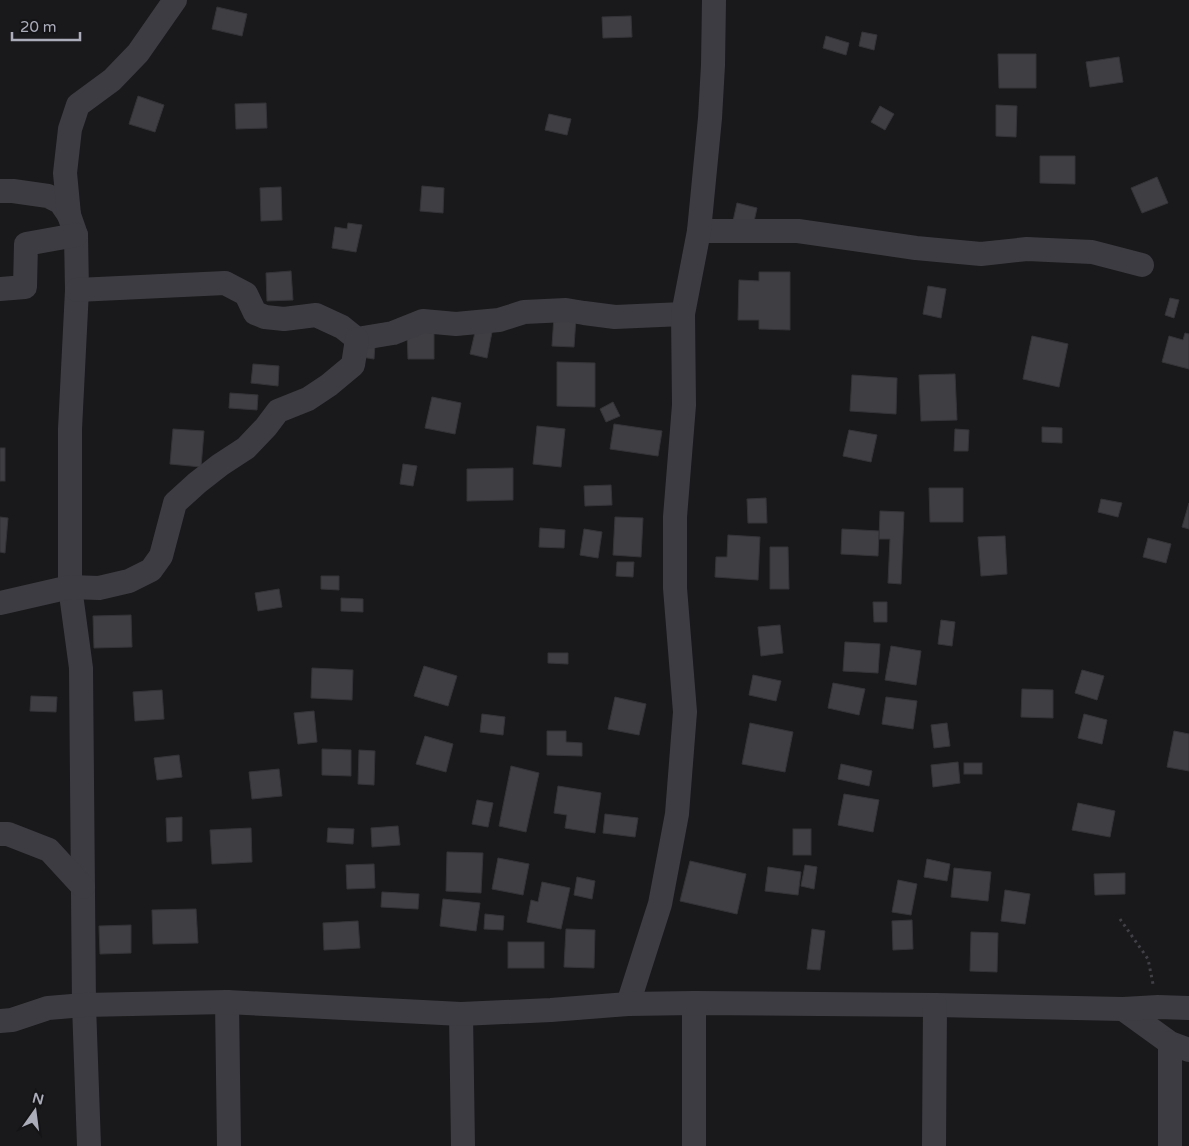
<svg xmlns="http://www.w3.org/2000/svg" width="1189" height="1146" font-family="'Varela Round',sans-serif">
<rect width="100%" height="100%" fill="#19191b"/>
<g fill="#3f3e43" stroke="#343337">
<polygon points="217,7 247,14 242,36 212,29"/>
<polygon points="631,16 632,37 603,38 602,17"/>
<polygon points="862,32 877,35 874,50 859,46"/>
<polygon points="826,36 849,43 846,55 823,48"/>
<polygon points="998,54 1036,54 1036,88 999,88"/>
<polygon points="1119,57 1123,82 1090,87 1086,62"/>
<polygon points="138,96 164,105 155,132 129,124"/>
<polygon points="266,103 267,128 236,129 235,104"/>
<polygon points="996,105 1017,106 1016,137 996,136"/>
<polygon points="880,106 894,114 885,130 871,122"/>
<polygon points="549,114 571,119 567,135 545,130"/>
<polygon points="1040,156 1075,156 1075,184 1040,183"/>
<polygon points="1157,177 1168,203 1142,213 1131,188"/>
<polygon points="422,186 444,188 443,213 420,211"/>
<polygon points="281,187 282,220 261,221 260,188"/>
<polygon points="737,203 757,208 753,226 733,221"/>
<polygon points="348,223 362,225 356,252 332,248 335,227 347,229"/>
<polygon points="291,271 293,300 267,301 266,273"/>
<polygon points="759,272 790,272 790,330 759,329 759,320 738,320 739,280 759,281"/>
<polygon points="928,286 946,289 941,318 923,314"/>
<polygon points="1170,298 1179,300 1174,318 1165,315"/>
<polygon points="554,316 576,318 574,347 552,346"/>
<polygon points="476,328 492,332 487,358 470,354"/>
<polygon points="407,331 434,331 434,359 408,359"/>
<polygon points="1185,333 1189,334 1189,369 1162,362 1169,336 1183,340"/>
<polygon points="1032,336 1068,344 1059,387 1023,379"/>
<polygon points="363,343 375,344 374,359 361,357"/>
<polygon points="557,362 595,363 595,407 557,406"/>
<polygon points="253,364 279,366 278,386 251,383"/>
<polygon points="955,374 957,420 921,421 919,375"/>
<polygon points="852,375 897,378 896,414 850,411"/>
<polygon points="230,393 258,395 257,410 229,408"/>
<polygon points="432,397 461,403 455,434 425,428"/>
<polygon points="613,402 620,416 606,422 600,409"/>
<polygon points="614,424 662,431 658,456 610,449"/>
<polygon points="537,426 565,429 561,467 533,464"/>
<polygon points="1042,427 1062,428 1062,443 1042,442"/>
<polygon points="173,429 204,431 201,467 170,464"/>
<polygon points="955,429 969,430 968,451 954,451"/>
<polygon points="849,430 877,435 871,462 843,456"/>
<rect x="0" y="448" width="5" height="33"/>
<polygon points="403,464 417,466 413,486 400,484"/>
<polygon points="513,468 513,500 467,501 467,469"/>
<polygon points="611,485 612,505 585,506 584,486"/>
<polygon points="929,488 963,488 963,522 930,522"/>
<polygon points="766,498 767,523 748,523 747,499"/>
<polygon points="1101,499 1122,503 1118,517 1098,512"/>
<polygon points="1189,503 1189,529 1182,527"/>
<polygon points="880,511 904,512 901,584 888,583 890,539 879,539"/>
<polygon points="0,517 8,518 5,553 0,552"/>
<polygon points="615,517 643,518 641,557 613,555"/>
<polygon points="540,528 565,530 564,548 539,547"/>
<polygon points="584,529 602,532 598,558 580,555"/>
<polygon points="842,529 879,531 878,556 841,554"/>
<polygon points="728,535 760,537 758,580 715,577 716,557 727,557"/>
<polygon points="1005,536 1007,574 981,576 978,537"/>
<polygon points="1148,538 1171,544 1166,563 1143,557"/>
<polygon points="770,547 788,547 789,589 770,589"/>
<polygon points="617,562 634,562 633,577 616,576"/>
<polygon points="321,576 339,576 339,590 321,589"/>
<polygon points="279,589 282,607 258,611 255,593"/>
<polygon points="341,598 363,599 363,612 341,611"/>
<polygon points="873,602 887,602 887,622 874,622"/>
<polygon points="131,615 132,647 94,648 93,616"/>
<polygon points="941,620 955,622 952,646 938,644"/>
<polygon points="780,625 783,653 761,656 758,627"/>
<polygon points="845,642 880,644 878,673 843,671"/>
<polygon points="891,646 921,651 916,685 885,680"/>
<polygon points="548,653 568,653 568,664 548,663"/>
<polygon points="424,666 457,676 448,706 414,696"/>
<polygon points="312,668 353,670 352,700 311,698"/>
<polygon points="1082,670 1104,676 1097,700 1075,693"/>
<polygon points="753,675 781,681 776,701 749,695"/>
<polygon points="833,683 865,689 859,715 828,708"/>
<polygon points="1022,689 1053,690 1053,718 1021,717"/>
<polygon points="162,690 164,719 135,721 133,692"/>
<polygon points="31,696 57,697 56,712 30,711"/>
<polygon points="615,697 646,704 639,735 608,729"/>
<polygon points="886,697 917,701 913,729 882,724"/>
<polygon points="314,711 317,742 298,744 294,713"/>
<polygon points="482,714 505,717 503,735 480,732"/>
<polygon points="1084,714 1107,720 1102,744 1078,738"/>
<polygon points="750,723 793,732 785,772 742,764"/>
<polygon points="947,723 950,746 934,748 931,725"/>
<polygon points="547,731 566,731 566,742 582,743 582,756 547,755"/>
<polygon points="1174,731 1189,734 1189,771 1167,767"/>
<polygon points="425,736 453,744 446,772 416,764"/>
<polygon points="322,749 351,750 351,776 322,775"/>
<polygon points="359,750 375,751 374,785 358,784"/>
<polygon points="179,755 182,777 157,780 154,758"/>
<polygon points="958,762 960,783 933,787 931,765"/>
<rect x="964" y="763" width="18" height="11"/>
<polygon points="841,764 872,771 869,786 838,779"/>
<polygon points="511,766 539,773 526,832 499,826"/>
<polygon points="279,769 282,796 252,799 249,772"/>
<polygon points="558,786 601,793 595,833 565,828 567,815 554,813"/>
<polygon points="844,794 879,800 873,832 838,825"/>
<polygon points="477,800 493,803 488,827 472,824"/>
<polygon points="1078,803 1115,811 1110,837 1072,830"/>
<polygon points="605,814 638,818 635,837 603,833"/>
<polygon points="182,817 182,841 167,842 166,818"/>
<polygon points="398,826 400,845 372,847 371,828"/>
<polygon points="251,828 252,862 212,864 210,830"/>
<polygon points="328,828 354,829 353,844 327,842"/>
<rect x="793" y="829" width="18" height="26"/>
<polygon points="447,852 483,853 481,893 446,891"/>
<polygon points="498,858 529,864 523,895 492,889"/>
<polygon points="927,859 950,864 947,881 924,877"/>
<polygon points="690,861 746,874 737,914 680,901"/>
<polygon points="374,864 375,888 347,889 346,865"/>
<polygon points="805,865 817,867 814,889 801,886"/>
<polygon points="768,867 801,872 798,895 765,891"/>
<polygon points="954,868 991,872 988,901 951,897"/>
<polygon points="1125,873 1125,894 1095,895 1094,874"/>
<polygon points="577,877 595,881 592,899 574,895"/>
<polygon points="898,880 917,884 911,915 892,912"/>
<polygon points="542,882 570,888 561,929 527,922 531,900 538,902"/>
<polygon points="1005,890 1030,894 1025,924 1001,921"/>
<polygon points="382,892 419,894 418,909 381,907"/>
<polygon points="443,899 480,903 476,931 440,926"/>
<polygon points="196,909 198,943 153,944 152,910"/>
<polygon points="485,914 504,916 503,930 484,929"/>
<polygon points="912,920 913,949 893,950 892,921"/>
<polygon points="358,921 360,948 324,950 323,923"/>
<polygon points="131,925 131,953 100,954 99,926"/>
<polygon points="566,929 595,930 594,968 564,967"/>
<polygon points="812,929 825,931 820,970 807,969"/>
<polygon points="971,932 998,933 997,972 970,971"/>
<rect x="508" y="942" width="36" height="26"/>
</g>
<g fill="none" stroke-linecap="round" stroke-linejoin="round">
<polyline stroke="#404047" stroke-width="3" stroke-dasharray="2.5 4" stroke-linecap="butt" points="1120,919 1148,959 1153,984"/>
<g stroke="#3c3c42" stroke-width="24">
<polyline points="0,191 13,191 48,196 60,202 69,215 76,235 77,290 70,429 70,587 81,668 84,1005 89,1146"/>
<polyline points="69,215 65,173 70,129 78,105 112,80 138,53 175,0"/>
<polyline points="699,231 798,231 916,248 981,254 1027,249 1092,252 1142,265"/>
<polyline points="0,289 25,287 26,244 76,235"/>
<polyline points="77,290 225,283 246,294 255,313 265,317 284,319 316,315 342,327 357,339 393,333 423,321 456,324 499,320 524,312 566,310 584,313 615,317 683,314"/>
<polyline points="0,603 70,587 99,588 129,581 151,570 161,556 175,503 197,483 220,465 246,448 266,427 278,411 308,399 329,385 353,365 357,339"/>
<polyline points="0,834 8,834 49,850 83,887"/>
<polyline points="227,1002 229,1146"/>
<polyline points="694,1003 694,1146"/>
<polyline points="628,1004 660,904 677,814 685,712 675,588 675,517 684,405 683,314 699,231 710,118 713,65 714,0"/>
<polyline points="1123,1009 1170,1043 1189,1050"/>
<polyline points="461,1014 463,1146"/>
<polyline points="0,1021 12,1020 48,1008 84,1005 227,1002 461,1014 551,1010 628,1004 694,1003 935,1005 1123,1009 1158,1007 1189,1008"/>
<polyline points="934,1146 935,1005"/>
<polyline points="1170,1146 1170,1043"/>
</g>
</g>
<g transform="translate(35 1111) rotate(14)" stroke="#141416" stroke-width="4" paint-order="stroke">
<path d="M0-4L9 19L0 12L-9 19Z" fill="#abadbb"/>
<text y="-8" font-size="14" font-weight="bold" text-anchor="middle" fill="#abadbb">N</text>
</g>
<path d="M12 32v8h68v-8" fill="none" stroke="#abadbb" stroke-width="2.5"/>
<text x="20" y="32" font-size="15" fill="#abadbb" stroke="#141416" stroke-width="4" paint-order="stroke">20 m</text>
</svg>
